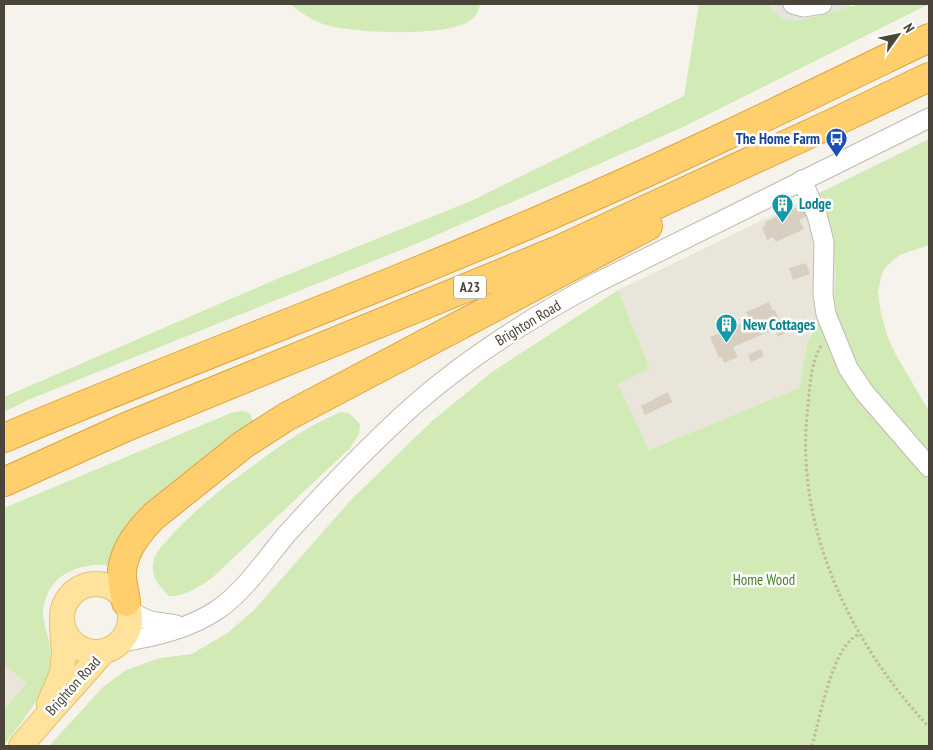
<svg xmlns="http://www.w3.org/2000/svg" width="933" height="750" font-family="'PT Sans Narrow',sans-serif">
<rect width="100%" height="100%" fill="#f6f3ec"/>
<g fill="#eae5da">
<polygon points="815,195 833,254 836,275 834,299 811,333 807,343 799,388 649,450 618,384 650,367 618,290"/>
<polygon points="4,665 33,688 4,724"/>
</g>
<g fill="#d2eab5">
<path d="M290,4h190c-1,6 -4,12 -9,16 -22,18 -122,13 -148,4 -13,-5 -23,-12 -33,-20z"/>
<polygon points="699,4 769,4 773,11 796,21 857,5 929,4 681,128 418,243 28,400 4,412 4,397 277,279 471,201 684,96"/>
<polygon points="929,139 929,245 900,255 893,260 884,269 881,277 878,292 881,314 888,338 896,355 929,411 929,746 49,746 103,687 126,670 160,658 192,654 229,632 254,610 351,500 432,421 492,372 618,290 650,368 618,384 649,450 799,388 807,343 819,319 834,299 836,275 833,254 815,195"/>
<path d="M242,411l8,2 3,8 -5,7 -139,137c-25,-2 -54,6 -63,33 -1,5 -4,10 -3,15 1,18 11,34 7,53 -6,30 -28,56 -46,79v-35l23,-27 -23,-18v-157l227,-95z"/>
<path d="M341,412l8,1 11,11 -1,10 -9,14 -138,130c-14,10 -26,18 -43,18 -9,-9 -18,-19 -16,-33 1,-9 10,-18 16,-25 24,-27 52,-49 81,-70 28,-21 58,-43 91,-56z"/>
</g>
<polygon fill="#e5e3e0" points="769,4 850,4 850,7 796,21 784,19 778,16"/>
<g fill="#d8cfc1">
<polygon points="802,205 806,207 808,212 807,216 799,220 804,229 776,242 773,237 767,240 762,227 766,225 765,222"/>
<polygon points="806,263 810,274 793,280 789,268"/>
<polygon points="769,302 773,311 775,310 785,333 778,337 775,329 733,347 738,357 724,363 722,357 719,358 710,337 750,320 746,312"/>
<polygon points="761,349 764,356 751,362 748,355"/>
<polygon points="668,392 672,402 645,415 641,406"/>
</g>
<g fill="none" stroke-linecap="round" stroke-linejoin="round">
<defs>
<g id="minor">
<polyline points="793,4 803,7 822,4"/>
<polyline points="802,180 817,215 824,242 823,294 826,314 848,368 864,392 929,467"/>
<polyline points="130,612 150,621 176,625"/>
<path d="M121,642c33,-5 68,-13 96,-32 27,-18 48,-50 69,-75 37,-41 75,-81 116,-119 58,-54 126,-97 196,-134l331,-164"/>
</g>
<g id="major">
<circle cx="96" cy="618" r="34"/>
<polyline points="49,704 62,673 64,654 62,626"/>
<path d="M21,746c26,-32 55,-62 82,-94"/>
</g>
<g id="highway">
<path d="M4,438c186,-79 377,-148 563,-230 122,-53 242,-112 362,-170"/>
<polyline points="4,482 126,427 556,251 835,122 929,77"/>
<path d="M126,602c-1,-10 -5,-22 -4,-32 3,-22 17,-39 32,-54l90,-72 42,-27 362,-191"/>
</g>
</defs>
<use href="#minor" stroke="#c2bbae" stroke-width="21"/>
<use href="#major" stroke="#e6c16a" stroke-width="26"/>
<use href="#highway" stroke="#e0a43c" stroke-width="30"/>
<g stroke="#c4b79f" stroke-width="3" stroke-dasharray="2.5 2.5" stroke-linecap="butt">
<path d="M821,346c-10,17 -11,39 -13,59 -15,119 41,236 120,321"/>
<path d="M812,746c7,-26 19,-88 38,-105 2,-3 6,-5 9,-7"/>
</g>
<use href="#minor" stroke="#fff" stroke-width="19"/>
<use href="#major" stroke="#ffe39c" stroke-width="24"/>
<use href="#highway" stroke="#ffcf6e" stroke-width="28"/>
</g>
<defs>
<symbol id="bus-pin" viewBox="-11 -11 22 30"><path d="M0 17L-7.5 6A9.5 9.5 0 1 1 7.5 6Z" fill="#1a4fb4" stroke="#fff"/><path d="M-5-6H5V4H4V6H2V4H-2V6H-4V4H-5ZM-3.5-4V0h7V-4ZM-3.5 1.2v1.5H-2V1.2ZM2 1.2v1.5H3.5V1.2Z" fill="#fff"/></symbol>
<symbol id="building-pin" viewBox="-11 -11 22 30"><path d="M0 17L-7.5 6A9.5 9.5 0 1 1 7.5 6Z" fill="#0f9aa8" stroke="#fff"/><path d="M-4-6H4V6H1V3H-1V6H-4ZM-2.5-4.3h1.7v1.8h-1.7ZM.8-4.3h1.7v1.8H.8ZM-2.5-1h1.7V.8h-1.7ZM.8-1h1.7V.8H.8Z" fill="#fff"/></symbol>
</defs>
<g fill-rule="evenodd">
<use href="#bus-pin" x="824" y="126" width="25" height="34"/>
<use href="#building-pin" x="770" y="192" width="25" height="34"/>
<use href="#building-pin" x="714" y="312" width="25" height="34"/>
</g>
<g text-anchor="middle" stroke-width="5" stroke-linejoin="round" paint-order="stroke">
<rect fill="#fff" stroke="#817c74" stroke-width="1" x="454" y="275.5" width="32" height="23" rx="4"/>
<g font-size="14" font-weight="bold" fill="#4b4439">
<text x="470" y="292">A23</text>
</g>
<g font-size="15" font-weight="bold" fill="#164399" stroke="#fff" text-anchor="end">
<text x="820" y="144">The Home Farm</text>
</g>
<g font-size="15" font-weight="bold" fill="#0d838f" stroke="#fff" text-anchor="start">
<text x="799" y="209">Lodge</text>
<text x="743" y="330">New Cottages</text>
</g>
<g font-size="15" fill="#4b4439" stroke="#fff">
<text transform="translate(528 323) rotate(-31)" y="5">Brighton Road</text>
<text transform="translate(73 686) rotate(-48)" y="5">Brighton Road</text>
</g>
<g font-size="15" fill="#4a7f2a" stroke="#fff">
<text x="764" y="585">Home Wood</text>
</g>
</g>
<rect width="933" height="750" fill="none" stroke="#4b4439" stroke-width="10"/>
<g transform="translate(898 35) rotate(57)" stroke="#ffffff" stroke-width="4" paint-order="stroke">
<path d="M0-4L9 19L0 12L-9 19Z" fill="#4b4439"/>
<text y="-8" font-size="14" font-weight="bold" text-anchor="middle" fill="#4b4439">N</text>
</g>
</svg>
